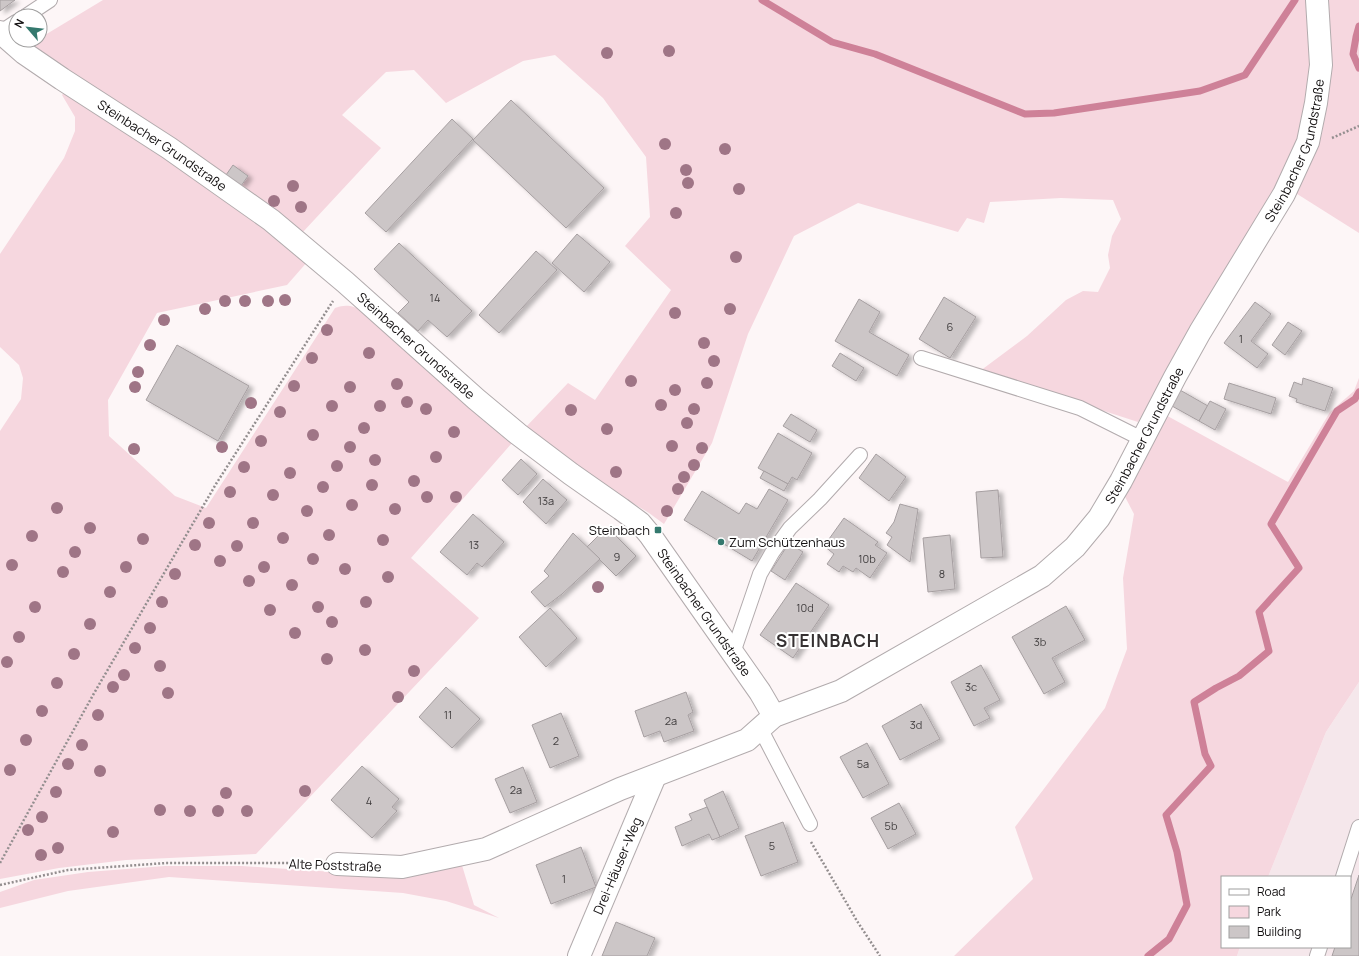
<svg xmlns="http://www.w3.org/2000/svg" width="1359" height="956" font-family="Manrope,sans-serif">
<defs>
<filter id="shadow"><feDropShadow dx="4.5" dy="2.5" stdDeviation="2" flood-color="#0004"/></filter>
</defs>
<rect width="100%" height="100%" fill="#fdf6f7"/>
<polygon fill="#f5e7eb" points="1359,682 1359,956 1237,956 1240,947 1350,947 1350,877 1268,877 1326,732"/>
<g fill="#f6d7df">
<polygon points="103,0 1310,0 1313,59 1300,138 1279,186 1138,422 980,371 1027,336 1066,300 1083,291 1098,292 1110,268 1108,255 1112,236 1121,219 1113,200 1061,198 990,202 984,223 967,218 958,232 858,203 794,236 748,334 712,443 664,524 649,513 585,474 524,429 568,383 595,400 671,290 625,246 650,217 646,157 603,98 555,55 523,61 446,103 414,70 386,72 342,115 381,148 302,233 29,44 36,40 40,40 40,38"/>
<polygon points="1326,0 1359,0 1359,233 1294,192 1322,134 1332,64 1329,19"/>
<path d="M66,90l138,90 104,81 -21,24 -130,28 -49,87 1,36 66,60 31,12 129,-200c12,-4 17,-2 29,3l148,132 -101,115 68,60 -223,236 -130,6 -67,8 -59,11v-448l21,-32 2,-21 -4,-13 -19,-18v-93l64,-96 11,-27v-14l-13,-22z"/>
<polygon points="1359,378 1359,682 1326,732 1268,877 1222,877 1222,947 1240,947 1237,956 954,956 1033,879 1015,827 1105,708 1127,649 1123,578 1134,514 1122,491 1162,413 1288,482 1330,412 1354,391"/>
<polygon points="461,862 474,905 499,918 446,901 403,893 169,877 68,891 0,908 0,892 34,880 88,872 165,866 242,866 380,875"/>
</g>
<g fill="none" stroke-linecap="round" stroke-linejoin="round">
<g stroke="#ce8198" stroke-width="7">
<polyline points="762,0 832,42 875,54 1025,114 1054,113 1200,91 1245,75 1295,0"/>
<polyline points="1359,26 1356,37 1353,54 1359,68"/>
<polyline points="1148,956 1169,939 1187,905 1177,852 1166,815 1211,766 1205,754 1194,702 1216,688 1239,676 1269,651 1259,612 1299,568 1271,524 1337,411 1355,399 1359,392"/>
</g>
</g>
<g fill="#ccc6c7" stroke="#a69fa1" filter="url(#shadow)">
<polygon points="0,0 15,0 0,11"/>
<polygon points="511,100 604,188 566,228 473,140"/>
<polygon points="452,119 473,139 386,232 365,213"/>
<polygon points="233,165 248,176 241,186 226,175"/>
<polygon points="577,234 610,262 584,292 552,263"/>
<polygon points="399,243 472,311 447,337 428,320 418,331 398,313 409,302 374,269"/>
<polygon points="536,251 557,270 499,333 479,315"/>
<polygon points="944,297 976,317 950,358 919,339"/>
<polygon points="859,299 880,312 869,332 909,355 897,376 835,341"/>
<polygon points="1255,302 1271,314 1251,341 1268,354 1257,368 1224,343"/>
<polygon points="1288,322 1302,331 1285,355 1272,345"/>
<polygon points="177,345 249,386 218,441 146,400"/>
<polygon points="840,353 864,368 856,381 832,366"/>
<polygon points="1303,378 1333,388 1325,411 1296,402 1297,399 1289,396 1294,382 1302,385"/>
<polygon points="1229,383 1276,398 1271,414 1224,399"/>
<polygon points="1180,390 1208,406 1199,421 1172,406"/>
<polygon points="1210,401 1226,409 1215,430 1199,421"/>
<polygon points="791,414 817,430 810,442 783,426"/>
<polygon points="778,433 812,453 797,480 792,477 788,484 758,468"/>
<polygon points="876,454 906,477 889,501 859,478"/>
<polygon points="521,459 537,474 518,495 502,480"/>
<polygon points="764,471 788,484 784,491 760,478"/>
<polygon points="543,479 567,500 546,524 523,502"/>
<polygon points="769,489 788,500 752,561 684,520 702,491 739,514 746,503 757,509"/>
<polygon points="998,490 1003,557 981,558 976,492"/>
<polygon points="900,504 918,509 910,562 887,545 892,537 886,533 894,522"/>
<polygon points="473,514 504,542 482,567 477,563 467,575 440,552"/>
<polygon points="844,518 878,542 875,545 887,553 870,578 856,568 853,572 843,566 839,572 827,564 834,554 824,546"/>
<polygon points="607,527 636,556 616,576 587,547"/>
<polygon points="573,533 600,559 562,594 545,607 531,592 549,576 544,571"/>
<polygon points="950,535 955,589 928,592 923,538"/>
<polygon points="789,543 803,552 785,580 771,571"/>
<polygon points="796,583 829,605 793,658 760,635"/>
<polygon points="1066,606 1085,640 1052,658 1065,682 1044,694 1012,637"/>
<polygon points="550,608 577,638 546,667 519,637"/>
<polygon points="981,665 1000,700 984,708 990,718 974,726 951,682"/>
<polygon points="446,687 480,719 452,748 419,717"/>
<polygon points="686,692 693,712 688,715 694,731 664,742 660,731 644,737 635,711"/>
<polygon points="921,704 940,739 900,760 882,726"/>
<polygon points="561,713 579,756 550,768 532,725"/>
<polygon points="867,743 889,784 863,798 840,757"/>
<polygon points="362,766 399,799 392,807 397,811 372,838 331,800"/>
<polygon points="523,767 537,802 510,813 495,779"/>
<polygon points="723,791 739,828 720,837 704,800"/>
<polygon points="899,803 916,834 888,849 871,818"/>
<polygon points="707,807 720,837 712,840 709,834 682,846 675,827 692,820 689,814"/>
<polygon points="783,822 798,862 761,876 745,836"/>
<polygon points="581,847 596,887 551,904 536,865"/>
<polygon points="1359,875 1359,956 1332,956 1335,947 1350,947 1350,902"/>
<polygon points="616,922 655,938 647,956 602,956"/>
</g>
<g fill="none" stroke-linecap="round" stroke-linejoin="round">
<defs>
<g id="service">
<polyline points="26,16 50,0"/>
<polyline points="1,32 16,22"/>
<polyline points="921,358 1080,408 1142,439"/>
<polyline points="733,653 760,574 772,553 790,528 820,499 860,455"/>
<polyline points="760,728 810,824"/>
<polyline points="1343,877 1359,827"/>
<polyline points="1317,956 1320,947"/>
</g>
<g id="minor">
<path id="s1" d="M0,32l24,21 38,26 107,69 102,72 74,62 131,117 42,35 53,40 50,35 19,14 10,12 110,157 14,24"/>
<path id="s2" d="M337,864l65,3 84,-18 134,-60 127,-49 27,-24 67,-25 201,-115 33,-29 24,-29 22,-37 54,-104 25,-45 84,-138 24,-52 8,-39 5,-38 -4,-65"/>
<path id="s3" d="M579,956l76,-180"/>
</g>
</defs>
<use href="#service" stroke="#b2abad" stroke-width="16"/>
<use href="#minor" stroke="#b2abad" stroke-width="24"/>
<g stroke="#938e8f" stroke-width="2.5" stroke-dasharray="2 2" stroke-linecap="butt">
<polyline points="1332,138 1359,126"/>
<polyline points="811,842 857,921 880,956"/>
<polyline points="0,863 93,695 216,484 333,301"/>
<polyline points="0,885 68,870 166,863 315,863"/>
</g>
<use href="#service" stroke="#fff" stroke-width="14"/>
<use href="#minor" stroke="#fff" stroke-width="22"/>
</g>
<g fill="#9f7586">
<circle cx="669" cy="51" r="6"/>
<circle cx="607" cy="53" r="6"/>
<circle cx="665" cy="144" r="6"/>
<circle cx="725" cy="149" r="6"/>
<circle cx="686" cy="170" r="6"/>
<circle cx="688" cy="183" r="6"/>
<circle cx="293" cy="186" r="6"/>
<circle cx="739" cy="189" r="6"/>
<circle cx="274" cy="201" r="6"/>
<circle cx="301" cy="207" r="6"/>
<circle cx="676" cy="213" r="6"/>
<circle cx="736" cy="257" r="6"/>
<circle cx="285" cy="300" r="6"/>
<circle cx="225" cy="301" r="6"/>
<circle cx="245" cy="301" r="6"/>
<circle cx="268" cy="301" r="6"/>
<circle cx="205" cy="309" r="6"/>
<circle cx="730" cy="309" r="6"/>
<circle cx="675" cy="313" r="6"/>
<circle cx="164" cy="320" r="6"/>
<circle cx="327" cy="330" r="6"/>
<circle cx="704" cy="343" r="6"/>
<circle cx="150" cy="345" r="6"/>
<circle cx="369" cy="353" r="6"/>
<circle cx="312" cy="358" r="6"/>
<circle cx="714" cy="361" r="6"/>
<circle cx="138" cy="372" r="6"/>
<circle cx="631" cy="381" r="6"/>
<circle cx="707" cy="383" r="6"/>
<circle cx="397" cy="384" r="6"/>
<circle cx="294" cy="386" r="6"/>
<circle cx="135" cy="387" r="6"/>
<circle cx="350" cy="387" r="6"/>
<circle cx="675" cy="390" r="6"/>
<circle cx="407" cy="402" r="6"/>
<circle cx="251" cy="403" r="6"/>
<circle cx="661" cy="405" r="6"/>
<circle cx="332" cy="406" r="6"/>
<circle cx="380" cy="406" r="6"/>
<circle cx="426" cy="409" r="6"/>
<circle cx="694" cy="409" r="6"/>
<circle cx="571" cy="410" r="6"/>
<circle cx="280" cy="412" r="6"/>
<circle cx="687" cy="423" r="6"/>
<circle cx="364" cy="428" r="6"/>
<circle cx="607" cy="429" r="6"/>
<circle cx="454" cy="432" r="6"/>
<circle cx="313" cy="435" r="6"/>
<circle cx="261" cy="441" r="6"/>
<circle cx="672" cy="446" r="6"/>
<circle cx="222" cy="447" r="6"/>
<circle cx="350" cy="447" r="6"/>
<circle cx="702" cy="448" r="6"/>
<circle cx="134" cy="449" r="6"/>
<circle cx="436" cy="457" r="6"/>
<circle cx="375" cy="460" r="6"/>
<circle cx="694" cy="465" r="6"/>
<circle cx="337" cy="466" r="6"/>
<circle cx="244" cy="467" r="6"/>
<circle cx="616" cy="472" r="6"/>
<circle cx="290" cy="473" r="6"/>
<circle cx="684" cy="477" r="6"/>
<circle cx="414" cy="481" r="6"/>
<circle cx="372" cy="485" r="6"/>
<circle cx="323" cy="487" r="6"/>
<circle cx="678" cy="489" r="6"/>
<circle cx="230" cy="492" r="6"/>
<circle cx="273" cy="495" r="6"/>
<circle cx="427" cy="497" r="6"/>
<circle cx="456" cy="497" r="6"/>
<circle cx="352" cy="505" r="6"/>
<circle cx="57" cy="508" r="6"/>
<circle cx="395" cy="509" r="6"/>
<circle cx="307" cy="511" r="6"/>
<circle cx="667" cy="511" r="6"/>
<circle cx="209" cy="523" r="6"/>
<circle cx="253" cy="523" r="6"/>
<circle cx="90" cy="528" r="6"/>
<circle cx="329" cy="535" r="6"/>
<circle cx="32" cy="536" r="6"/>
<circle cx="283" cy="538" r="6"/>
<circle cx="143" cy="539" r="6"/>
<circle cx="383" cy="540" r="6"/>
<circle cx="195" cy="545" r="6"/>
<circle cx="237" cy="546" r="6"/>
<circle cx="75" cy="552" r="6"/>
<circle cx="313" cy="559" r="6"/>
<circle cx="220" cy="561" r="6"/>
<circle cx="12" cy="565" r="6"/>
<circle cx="126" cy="567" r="6"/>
<circle cx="264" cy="567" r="6"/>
<circle cx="345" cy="569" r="6"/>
<circle cx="63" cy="572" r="6"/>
<circle cx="175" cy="574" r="6"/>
<circle cx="388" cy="577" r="6"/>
<circle cx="249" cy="581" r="6"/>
<circle cx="292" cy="585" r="6"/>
<circle cx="598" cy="587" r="6"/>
<circle cx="110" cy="592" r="6"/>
<circle cx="162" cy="602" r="6"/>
<circle cx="366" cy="602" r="6"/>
<circle cx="35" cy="607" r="6"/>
<circle cx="318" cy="607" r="6"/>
<circle cx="270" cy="610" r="6"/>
<circle cx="332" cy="622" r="6"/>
<circle cx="90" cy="624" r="6"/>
<circle cx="150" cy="628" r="6"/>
<circle cx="295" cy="633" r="6"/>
<circle cx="19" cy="637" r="6"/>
<circle cx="135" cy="648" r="6"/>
<circle cx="365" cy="650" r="6"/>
<circle cx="74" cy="654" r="6"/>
<circle cx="327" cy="659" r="6"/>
<circle cx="7" cy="662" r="6"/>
<circle cx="160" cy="666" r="6"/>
<circle cx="414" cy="671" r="6"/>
<circle cx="124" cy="675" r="6"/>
<circle cx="57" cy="683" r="6"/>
<circle cx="113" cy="687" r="6"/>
<circle cx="168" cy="693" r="6"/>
<circle cx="398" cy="697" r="6"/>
<circle cx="42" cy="711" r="6"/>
<circle cx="98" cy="715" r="6"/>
<circle cx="26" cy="740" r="6"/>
<circle cx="82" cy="745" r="6"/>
<circle cx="68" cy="764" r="6"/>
<circle cx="10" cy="770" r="6"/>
<circle cx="100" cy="771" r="6"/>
<circle cx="305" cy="791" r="6"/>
<circle cx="56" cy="792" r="6"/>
<circle cx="226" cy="793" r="6"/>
<circle cx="160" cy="810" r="6"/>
<circle cx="190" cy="811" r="6"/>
<circle cx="218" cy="811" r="6"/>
<circle cx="247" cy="811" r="6"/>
<circle cx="42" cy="817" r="6"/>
<circle cx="28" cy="830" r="6"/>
<circle cx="113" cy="832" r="6"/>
<circle cx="58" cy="848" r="6"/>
<circle cx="41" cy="855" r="6"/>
</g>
<g fill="#34796e" stroke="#fff" stroke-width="1.5">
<rect x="654" y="526" width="8" height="8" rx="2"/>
<circle cx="721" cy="542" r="4"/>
</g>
<g text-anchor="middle" stroke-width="4" stroke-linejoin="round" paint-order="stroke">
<g font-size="11" fill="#403d3e">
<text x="435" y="302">14</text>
<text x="950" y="331">6</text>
<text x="1241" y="343">1</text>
<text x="546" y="505">13a</text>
<text x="474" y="549">13</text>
<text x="617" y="561">9</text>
<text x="867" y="563">10b</text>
<text x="942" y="578">8</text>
<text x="805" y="612">10d</text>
<text x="1040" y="646">3b</text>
<text x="971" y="691">3c</text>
<text x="448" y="719">11</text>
<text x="671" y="725">2a</text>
<text x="916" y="729">3d</text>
<text x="556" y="745">2</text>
<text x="863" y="768">5a</text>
<text x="516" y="794">2a</text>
<text x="369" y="805">4</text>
<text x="891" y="830">5b</text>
<text x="772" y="850">5</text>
<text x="564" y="883">1</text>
</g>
<g font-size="13" fill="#120f10" stroke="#fff">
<text dy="5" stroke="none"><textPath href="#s1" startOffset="198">Steinbacher Grundstraße</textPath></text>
<text dy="5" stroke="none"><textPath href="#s2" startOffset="1273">Steinbacher Grundstraße</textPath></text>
<text dy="5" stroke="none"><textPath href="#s1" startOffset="522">Steinbacher Grundstraße</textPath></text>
<text dy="5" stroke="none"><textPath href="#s2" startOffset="949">Steinbacher Grundstraße</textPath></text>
<text dy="5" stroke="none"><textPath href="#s1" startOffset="918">Steinbacher Grundstraße</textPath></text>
<text transform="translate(335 865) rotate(2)" y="5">Alte Poststraße</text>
<text dy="5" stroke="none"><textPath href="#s3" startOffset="98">Drei-Häuser-Weg</textPath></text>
</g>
<g font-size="13" fill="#120f10" stroke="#fff" text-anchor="end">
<text x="650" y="535">Steinbach</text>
<text x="729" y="547" text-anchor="start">Zum Schützenhaus</text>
</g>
<g font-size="17" font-weight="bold" letter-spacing="1" fill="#363132" stroke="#fff">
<text x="828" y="647">STEINBACH</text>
</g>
</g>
<rect x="1221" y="876" width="130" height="72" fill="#ffffff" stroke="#a09f9f"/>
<rect x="1229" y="889" width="20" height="6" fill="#ffffff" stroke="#a09f9f"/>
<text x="1257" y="896" font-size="12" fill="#120f10">Road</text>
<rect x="1229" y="906" width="20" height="12" fill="#f6d7df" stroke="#a09f9f"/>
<text x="1257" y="916" font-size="12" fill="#120f10">Park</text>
<rect x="1229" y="926" width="20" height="12" fill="#ccc6c7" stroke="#a09f9f"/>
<text x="1257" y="936" font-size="12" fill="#120f10">Building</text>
<g transform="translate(28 28) rotate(298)"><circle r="19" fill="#ffffff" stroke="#a09f9f"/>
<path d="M0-3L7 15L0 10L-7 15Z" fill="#34796e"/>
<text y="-6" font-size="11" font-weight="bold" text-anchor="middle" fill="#120f10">N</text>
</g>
</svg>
